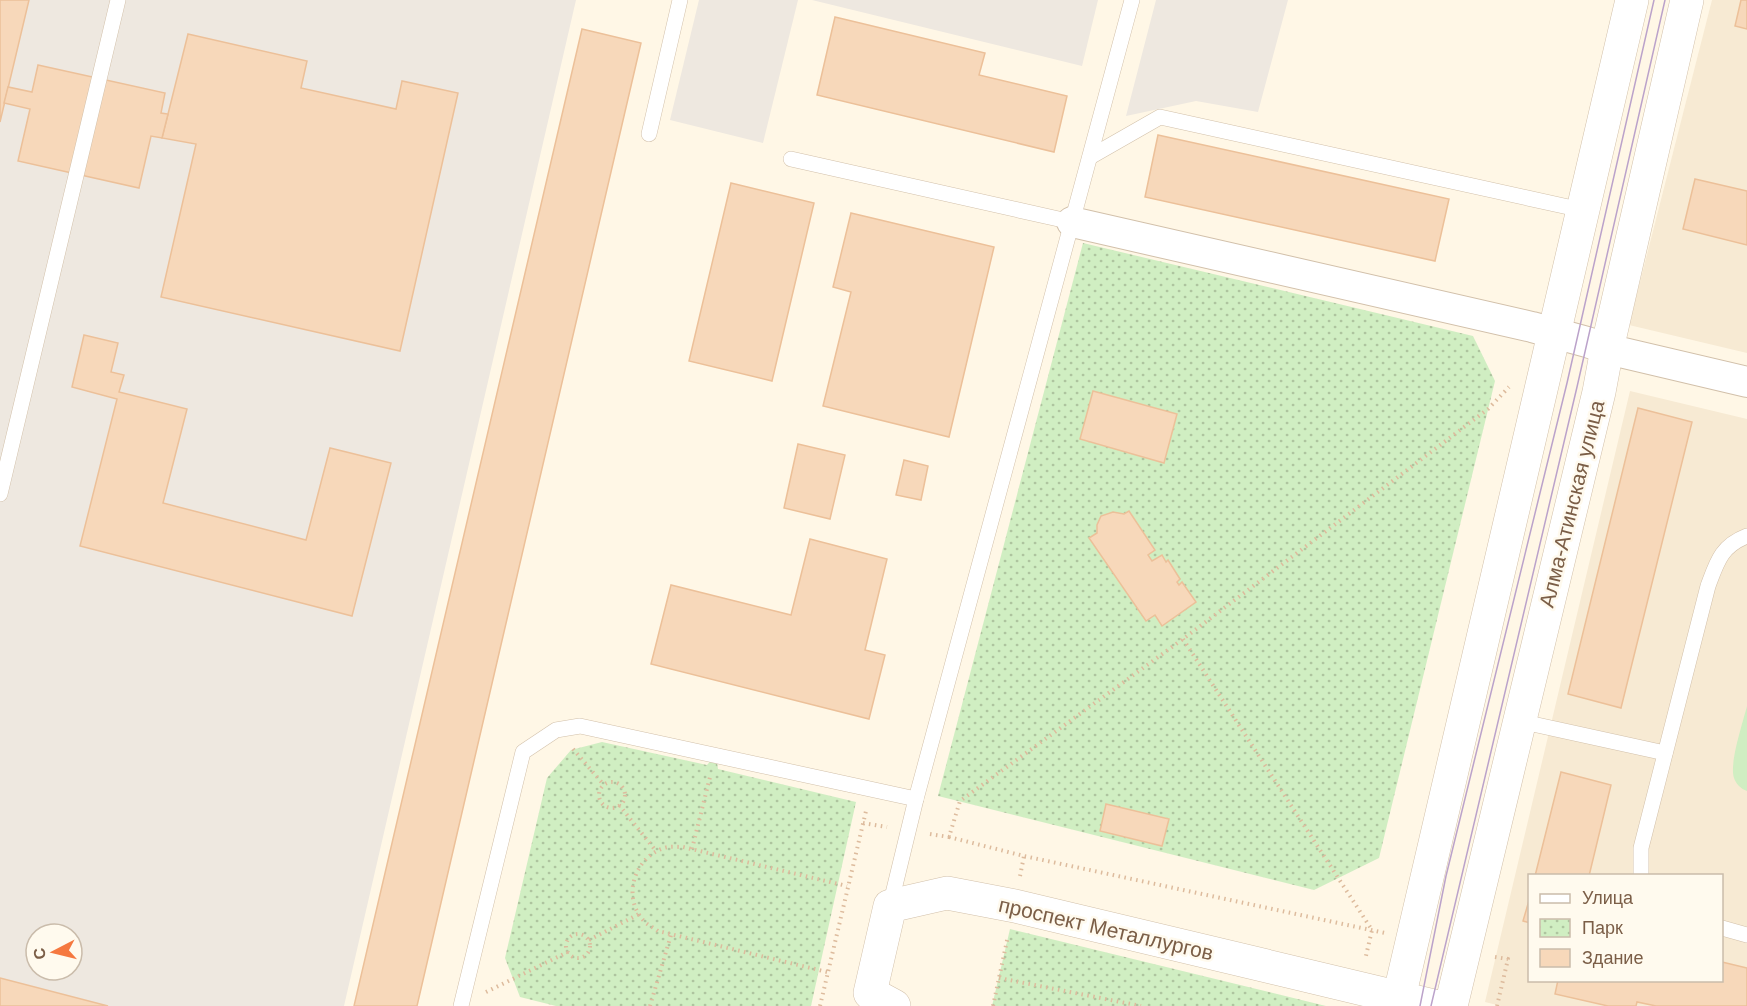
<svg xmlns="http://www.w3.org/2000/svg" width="1747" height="1006" font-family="Helvetica,sans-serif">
<defs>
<pattern id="park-dots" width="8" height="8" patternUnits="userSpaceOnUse" patternTransform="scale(1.5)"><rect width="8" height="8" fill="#d0eec2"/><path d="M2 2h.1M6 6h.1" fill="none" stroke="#aec49f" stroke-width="1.8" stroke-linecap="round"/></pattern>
</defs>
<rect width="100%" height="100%" fill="#fff7e6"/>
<g fill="#f7ead3" fill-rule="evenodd">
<polygon points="1712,0 1747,0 1747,353 1629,325"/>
<path d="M1630,391l117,28v587h-246l-16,-4zM1530,876h192v104h-192z"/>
</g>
<g fill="#eee8e0" fill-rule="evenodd">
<path d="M0,0h576l-232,1006h-344zM36,934h36v36h-36z"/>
<polygon points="699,0 798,0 763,143 670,120"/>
<polygon points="812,0 1098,0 1082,66"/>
<polygon points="1156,0 1288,0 1258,112 1196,101 1126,116"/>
</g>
<g fill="url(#park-dots)">
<polygon points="1083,243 1473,336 1495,381 1379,858 1314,890 938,796"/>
<polygon points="602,742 707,765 716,755 718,769 856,802 811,1006 556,1006 520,997 505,958 547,778 571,750"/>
<polygon points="1010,929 1326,1006 992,1006"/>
</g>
<path fill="#d0eec2" d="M1747,706v85c-6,-2 -11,-7 -13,-13 -5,-14 9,-56 13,-72z"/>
<g fill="#f7d8ba" stroke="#ecc099" stroke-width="1.5">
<polygon points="0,0 29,0 0,122"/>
<polygon points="1741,0 1747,0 1747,29 1735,26"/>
<polygon points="835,17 985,53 979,75 1067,96 1054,152 817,95"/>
<polygon points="582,29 641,43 417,1006 354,1006"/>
<polygon points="188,34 307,61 301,88 396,109 402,81 458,93 400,351 161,297 196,144 162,138"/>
<polygon points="38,65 165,93 161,113 168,114 162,138 151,136 139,188 18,161 30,109 4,103 8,87 32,92"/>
<polygon points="1158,135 1449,199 1435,261 1145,197"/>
<polygon points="1695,179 1747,191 1747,245 1683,229"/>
<polygon points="731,183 814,203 772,381 689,361"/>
<polygon points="851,213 994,247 949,437 823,406 851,292 833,287"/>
<polygon points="84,335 118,343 111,372 124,375 119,392 187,409 163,503 306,540 330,448 391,463 352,616 80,546 117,399 72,387"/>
<polygon points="1093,391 1177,414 1164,463 1080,439"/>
<polygon points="1638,408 1692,422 1621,708 1568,694"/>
<polygon points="798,444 845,455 830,519 784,508"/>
<polygon points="904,460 928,466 921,500 896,495"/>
<polygon points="1129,511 1155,550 1148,555 1152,561 1162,555 1166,562 1168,560 1180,579 1177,582 1179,585 1182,582 1196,602 1162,626 1155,615 1146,621 1089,538 1097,533 1097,525 1101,516 1113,512 1124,514"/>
<polygon points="810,539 887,559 865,650 885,655 869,719 651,664 671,585 791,615"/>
<polygon points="1561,772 1611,785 1589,876 1535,876"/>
<polygon points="1106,804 1169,819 1162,846 1100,831"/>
<polygon points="1530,897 1530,923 1523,921"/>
<polygon points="1722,962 1747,968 1747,1006 1656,1006 1637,1002 1636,1006 1608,1006 1555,994 1558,980 1722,980"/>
<polygon points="0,978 108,1006 0,1006"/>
</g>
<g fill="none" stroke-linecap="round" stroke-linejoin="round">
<defs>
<g id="service">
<polyline points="649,134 680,0"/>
<polyline points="1090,157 1160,117 1582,210"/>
<polyline points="791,159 1072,222"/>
<polyline points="0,494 118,0"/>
<polyline points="1519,721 1665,753"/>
<polyline points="916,799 1132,0"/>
<path d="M1641,876v-28l67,-262c9,-24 13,-40 39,-50"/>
<polyline points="1722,928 1747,935"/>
<polyline points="461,1006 523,752 556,730 580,726 916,799 890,906"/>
</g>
<polyline id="minor" points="1072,222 1532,327 1587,342 1607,349 1747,382"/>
<g id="tertiary">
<polyline points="894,1006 870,993 890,906 947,893 1015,906 1434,1006"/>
<polyline points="1397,1006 1632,0"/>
<polyline points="1451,1006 1599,392 1607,349 1687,0"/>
</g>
</defs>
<use href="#service" stroke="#d2c0aa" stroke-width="16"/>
<use href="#minor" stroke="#d2c0aa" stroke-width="32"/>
<use href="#tertiary" stroke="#d2c0aa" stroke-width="34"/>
<g stroke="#ddbb9d" stroke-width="4" stroke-dasharray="1.5 4.5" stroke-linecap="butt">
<polyline points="1183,639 1372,930 1365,960"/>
<polyline points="573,749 604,785"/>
<circle cx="612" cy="795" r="13"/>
<polyline points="619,805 656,851"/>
<polyline points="863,823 887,827"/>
<polyline points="930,834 949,837 960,801 1183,639 1488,409 1509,387"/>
<polyline points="949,837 1024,856 1385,933"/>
<polyline points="692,849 710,777"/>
<polyline points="1020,876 1024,856"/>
<circle cx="578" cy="946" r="12"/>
<polyline points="589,940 639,914"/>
<polyline points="1495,957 1508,959 1497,1006"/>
<path d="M827,972l-169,-41c-4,-3 -8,-5 -12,-8 -25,-23 -13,-65 18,-75 6,-2 13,-1 19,-1l164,39"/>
<polyline points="999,978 1141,1006"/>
<polyline points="486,992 568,952"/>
<polyline points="650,1006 671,935"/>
<polyline points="820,1006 866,811"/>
<polyline points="993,1006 1008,936"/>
</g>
<use href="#service" stroke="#fff" stroke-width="15"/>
<use href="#minor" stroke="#fff" stroke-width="30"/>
<use href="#tertiary" stroke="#fff" stroke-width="33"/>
<g stroke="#bba2ca" stroke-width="1.5">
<polyline points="1420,1006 1446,876 1567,383 1654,0"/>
<polyline points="1431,1006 1577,387 1665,0"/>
</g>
</g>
<g text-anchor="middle" stroke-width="5" stroke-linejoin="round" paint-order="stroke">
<g font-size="21" fill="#7b5e47" stroke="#fffaee">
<text transform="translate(1572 504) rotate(-76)" y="7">Алма-Атинская улица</text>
<text transform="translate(1106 929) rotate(13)" y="7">проспект Металлургов</text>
</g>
</g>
<rect x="1528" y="874" width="195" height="108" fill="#fffaee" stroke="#cabcab" stroke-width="1.5"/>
<rect x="1540" y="894" width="30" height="9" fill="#ffffff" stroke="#cabcab" stroke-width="1.5"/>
<text x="1582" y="904" font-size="18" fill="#7b5e47">Улица</text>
<rect x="1540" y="919" width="30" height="18" fill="url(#park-dots)" stroke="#cabcab" stroke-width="1.5"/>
<text x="1582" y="934" font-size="18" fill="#7b5e47">Парк</text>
<rect x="1540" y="949" width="30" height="18" fill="#f7d8ba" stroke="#cabcab" stroke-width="1.5"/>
<text x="1582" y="964" font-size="18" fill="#7b5e47">Здание</text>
<g transform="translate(54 952) rotate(263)"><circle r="28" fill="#fffaee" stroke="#cabcab" stroke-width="1.5"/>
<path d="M0-4.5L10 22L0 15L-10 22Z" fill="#f5783f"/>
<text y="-9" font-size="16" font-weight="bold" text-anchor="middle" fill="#7b5e47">С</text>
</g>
</svg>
